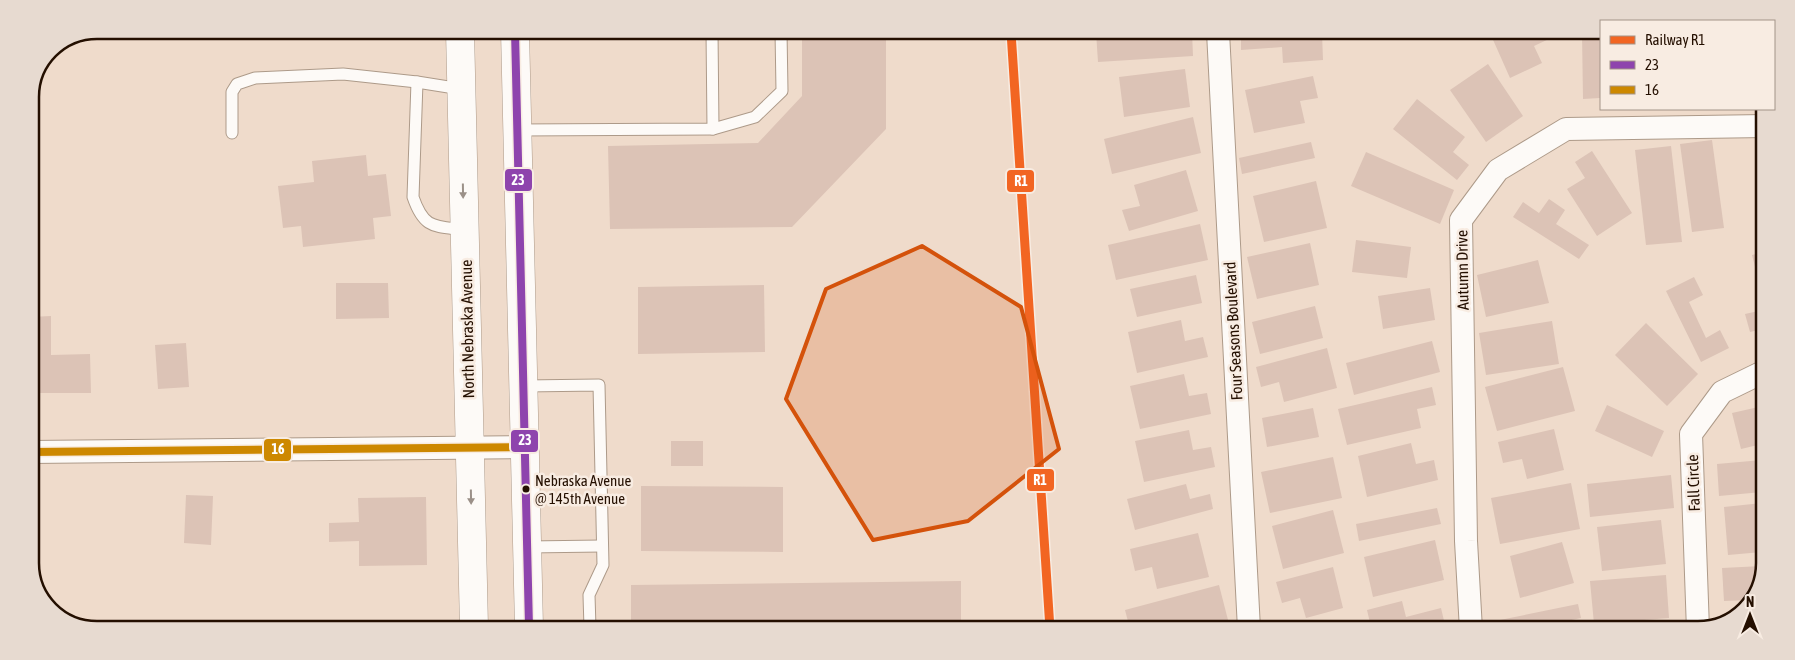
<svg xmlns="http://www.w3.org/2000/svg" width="1795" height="660" font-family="'Asap Condensed',sans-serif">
<rect width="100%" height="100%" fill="#efdbcb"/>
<g fill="#dcc3b6">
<polygon points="802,32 886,32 886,129 792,227 610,229 608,146 758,143 802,96"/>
<polygon points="1096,32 1192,32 1193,56 1098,62"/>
<polygon points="1257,32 1322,33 1323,60 1283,63 1282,47 1241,50 1241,34"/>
<polygon points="1490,33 1548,33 1551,38 1534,46 1542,63 1510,78"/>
<polygon points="1582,33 1601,33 1600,98 1583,99"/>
<polygon points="1488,64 1523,116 1486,142 1450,90"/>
<polygon points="1185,69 1190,107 1124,117 1119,77"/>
<polygon points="1313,76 1318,98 1300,101 1305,123 1254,133 1245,90"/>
<polygon points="1417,99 1465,137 1453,152 1469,165 1457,180 1393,129"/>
<polygon points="1193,117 1201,153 1112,174 1104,139"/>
<polygon points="1712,140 1724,228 1692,232 1680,144"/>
<polygon points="1311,142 1315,158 1242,174 1239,158"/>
<polygon points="1671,146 1682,242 1646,245 1635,150"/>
<polygon points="1592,151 1632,213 1597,236 1567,189 1585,178 1575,162"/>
<polygon points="1366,152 1454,190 1440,224 1351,186"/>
<polygon points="366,155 368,176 386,174 391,216 373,218 375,239 303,247 301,226 283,228 278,186 314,182 312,161"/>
<polygon points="1764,162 1764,193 1763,193 1758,163"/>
<polygon points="1186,170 1198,211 1129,231 1122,210 1140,206 1134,185"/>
<polygon points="1316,181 1327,228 1264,242 1253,196"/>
<polygon points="1549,199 1565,210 1556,224 1589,245 1579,259 1513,217 1523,202 1539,213"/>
<polygon points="1200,224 1208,260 1116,280 1108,245"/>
<polygon points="1356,240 1411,247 1407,278 1352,272"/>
<polygon points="1310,243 1319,285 1257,299 1247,257"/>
<polygon points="1764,252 1763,298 1752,255"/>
<polygon points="1538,260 1549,303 1486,317 1477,275"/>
<polygon points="1196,275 1202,303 1137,317 1130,289"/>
<polygon points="1694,277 1703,295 1689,302 1706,338 1720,330 1729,348 1701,362 1666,291"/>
<polygon points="336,283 388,283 389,318 336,319"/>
<polygon points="764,285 765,352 638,354 638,287"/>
<polygon points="1430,288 1435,320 1383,329 1378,296"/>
<polygon points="1315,306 1323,338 1260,354 1252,322"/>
<polygon points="1763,310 1763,329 1750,332 1745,314"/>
<polygon points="51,316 51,355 90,354 91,393 30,393 31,317"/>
<polygon points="1181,320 1185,341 1203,337 1208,357 1137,373 1128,332"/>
<polygon points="1552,321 1559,364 1486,375 1479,333"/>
<polygon points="1646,323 1698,374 1667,406 1615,355"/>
<polygon points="1432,341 1440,372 1354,395 1346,363"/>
<polygon points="186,343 189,387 158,389 155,345"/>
<polygon points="1327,348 1337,388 1284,402 1279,382 1261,387 1256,367"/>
<polygon points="1563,367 1575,411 1497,431 1485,387"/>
<polygon points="1184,374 1189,396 1207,393 1211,414 1140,429 1130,386"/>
<polygon points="1432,387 1436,405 1417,409 1421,428 1347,445 1338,409"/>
<polygon points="1607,405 1664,431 1652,457 1595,431"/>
<polygon points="1763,406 1762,444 1741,449 1732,413"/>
<polygon points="1313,408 1319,437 1267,447 1262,418"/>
<polygon points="1554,429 1564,470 1527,479 1522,459 1503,463 1498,442"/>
<polygon points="1189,430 1193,450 1211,447 1215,467 1144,482 1135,441"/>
<rect x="671" y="441" width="32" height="25"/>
<polygon points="1411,443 1416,464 1434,460 1438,480 1367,497 1358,456"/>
<polygon points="1333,457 1342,498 1270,513 1261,472"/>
<polygon points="1762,460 1762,492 1719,496 1717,464"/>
<polygon points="1671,475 1674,508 1590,517 1587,484"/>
<polygon points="1571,483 1580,529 1500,544 1491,498"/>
<polygon points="1186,484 1190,499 1210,494 1213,509 1135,530 1127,499"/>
<polygon points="641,486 783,487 783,552 641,551"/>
<polygon points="186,495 213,496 211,545 184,543"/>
<polygon points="426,497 427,565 359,566 359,541 329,542 329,523 359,522 358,498"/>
<polygon points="1762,503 1762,552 1728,555 1724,507"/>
<polygon points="1437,508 1441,524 1359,541 1356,524"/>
<polygon points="1333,510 1344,553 1283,569 1272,526"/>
<polygon points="1661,520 1666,564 1602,571 1597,527"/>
<polygon points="1198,533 1209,577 1157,589 1152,567 1135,571 1130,549"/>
<polygon points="1435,540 1444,580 1373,597 1364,557"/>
<polygon points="1562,542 1574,583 1520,598 1510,556"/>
<polygon points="1762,566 1762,584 1750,600 1724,601 1722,568"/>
<polygon points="1333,567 1343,608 1306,618 1300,598 1282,603 1276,582"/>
<polygon points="1666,575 1669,618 1594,624 1590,581"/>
<polygon points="961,581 961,628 631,628 631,585"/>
<polygon points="1219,585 1228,620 1196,629 1130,629 1125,610"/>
<polygon points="1402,601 1406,617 1441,608 1445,625 1428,629 1363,629 1371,627 1367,610"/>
<polygon points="1578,604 1581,618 1562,622 1563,630 1502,630 1500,620"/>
<polygon points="1325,625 1326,629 1313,629"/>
</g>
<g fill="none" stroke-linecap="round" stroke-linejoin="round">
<defs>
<g id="service">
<polyline points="712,31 713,129"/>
<path d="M417,82l-4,115c11,32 21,29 51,33"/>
<polyline points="517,130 713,129 755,117 782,91 781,31"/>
<polyline points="232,133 232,92 237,84 255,78 343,74 417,82 461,89"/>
<polyline points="524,386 599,385 603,565 589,595 590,628"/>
<polyline points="527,547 602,546"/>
</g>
<g id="minor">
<polyline points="1218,32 1249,629"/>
<polyline points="30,452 525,447"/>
<polyline points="1471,630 1466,541 1461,220 1498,170 1566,129 1765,126"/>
<polyline points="1698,630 1691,434 1722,392 1763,372"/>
</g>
<g id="primary">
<polyline points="460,31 474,627"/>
<polyline points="515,31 529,627"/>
</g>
</defs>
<use href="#service" stroke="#ad9a89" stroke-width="13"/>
<use href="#minor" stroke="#ad9a89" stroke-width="24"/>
<use href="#primary" stroke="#ad9a89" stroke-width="29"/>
<use href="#service" stroke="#fdfaf7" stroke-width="11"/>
<use href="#minor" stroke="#fdfaf7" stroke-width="22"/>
<use href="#primary" stroke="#fdfaf7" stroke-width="28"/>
<defs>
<polyline id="bus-1" points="515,31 529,627"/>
<polyline id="bus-2" points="30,452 525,447"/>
</defs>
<use href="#bus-1" stroke="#f8ece2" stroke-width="11"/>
<use href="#bus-2" stroke="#f8ece2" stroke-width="11"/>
<use href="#bus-1" stroke="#8e44ad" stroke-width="8"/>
<use href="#bus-2" stroke="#cd8800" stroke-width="8"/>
<defs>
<polyline id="rail-1" points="1011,32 1050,629"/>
</defs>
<use href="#rail-1" stroke="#f8ece2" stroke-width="12"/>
<use href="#rail-1" stroke="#f26522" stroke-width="9"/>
</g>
<defs><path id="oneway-solid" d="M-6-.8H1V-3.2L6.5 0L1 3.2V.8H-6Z" transform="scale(1.25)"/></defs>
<g fill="#9b9088">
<use href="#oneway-solid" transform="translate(463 191) rotate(89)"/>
<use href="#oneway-solid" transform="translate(471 497) rotate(89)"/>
</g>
<path fill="#d4520b" fill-opacity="0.2" stroke="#d4520b" stroke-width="4" stroke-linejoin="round" d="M922,246l99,61 38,142 -91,72 -95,19 -87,-141 40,-110z"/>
<circle fill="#240f00" stroke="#f8ece2" stroke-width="2" cx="526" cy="489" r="4.5"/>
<g text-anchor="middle" stroke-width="5" stroke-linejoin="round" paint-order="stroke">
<g font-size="15" fill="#240f00" stroke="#f8ece2" text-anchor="start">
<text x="535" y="486">Nebraska Avenue<tspan x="535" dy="18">@ 145th Avenue</tspan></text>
</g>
<g font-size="16" fill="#240f00" stroke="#f8ece2">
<text transform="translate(1462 270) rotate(-91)" y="6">Autumn Drive</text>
<text transform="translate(467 329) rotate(-91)" y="6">North Nebraska Avenue</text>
<text transform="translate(1233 331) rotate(-93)" y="6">Four Seasons Boulevard</text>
<text transform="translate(1693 483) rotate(-92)" y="6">Fall Circle</text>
</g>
</g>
<path d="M0 0H1795V660H0ZM97 39H1698A58 58 0 0 1 1756 97V563A58 58 0 0 1 1698 621H97A58 58 0 0 1 39 563V97A58 58 0 0 1 97 39Z" fill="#e7dad0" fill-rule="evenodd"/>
<path fill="none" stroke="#240f00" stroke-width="2.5" d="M97 39H1698A58 58 0 0 1 1756 97V563A58 58 0 0 1 1698 621H97A58 58 0 0 1 39 563V97A58 58 0 0 1 97 39Z"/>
<g stroke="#f8ece2" stroke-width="2">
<rect x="504" y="168" width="29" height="24" rx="5" fill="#8e44ad"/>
<rect x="1006" y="169" width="29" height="24" rx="5" fill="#f26522"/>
<rect x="510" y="429" width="29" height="24" rx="5" fill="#8e44ad"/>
<rect x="263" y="438" width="29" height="24" rx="5" fill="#cd8800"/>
<rect x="1026" y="468" width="29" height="24" rx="5" fill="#f26522"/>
</g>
<g font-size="14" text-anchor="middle" font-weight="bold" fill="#fff">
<text x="518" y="185">23</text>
<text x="1021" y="186">R1</text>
<text x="525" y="445">23</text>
<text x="278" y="454">16</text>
<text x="1040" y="485">R1</text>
</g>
<rect x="1600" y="20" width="175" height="90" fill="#f8ece2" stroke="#a39488"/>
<rect x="1610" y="36" width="25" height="8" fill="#f26522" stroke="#a39488"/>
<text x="1645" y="45" font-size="15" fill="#240f00">Railway R1</text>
<rect x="1610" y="61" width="25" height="8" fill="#8e44ad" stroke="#a39488"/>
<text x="1645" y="70" font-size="15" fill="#240f00">23</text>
<rect x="1610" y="86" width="25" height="8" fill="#cd8800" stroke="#a39488"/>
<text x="1645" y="95" font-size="15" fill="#240f00">16</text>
<g transform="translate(1750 615)" stroke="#f8ece2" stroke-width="4" paint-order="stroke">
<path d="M0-4L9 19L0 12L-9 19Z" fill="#240f00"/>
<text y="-8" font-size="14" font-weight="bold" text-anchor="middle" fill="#240f00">N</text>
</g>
</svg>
